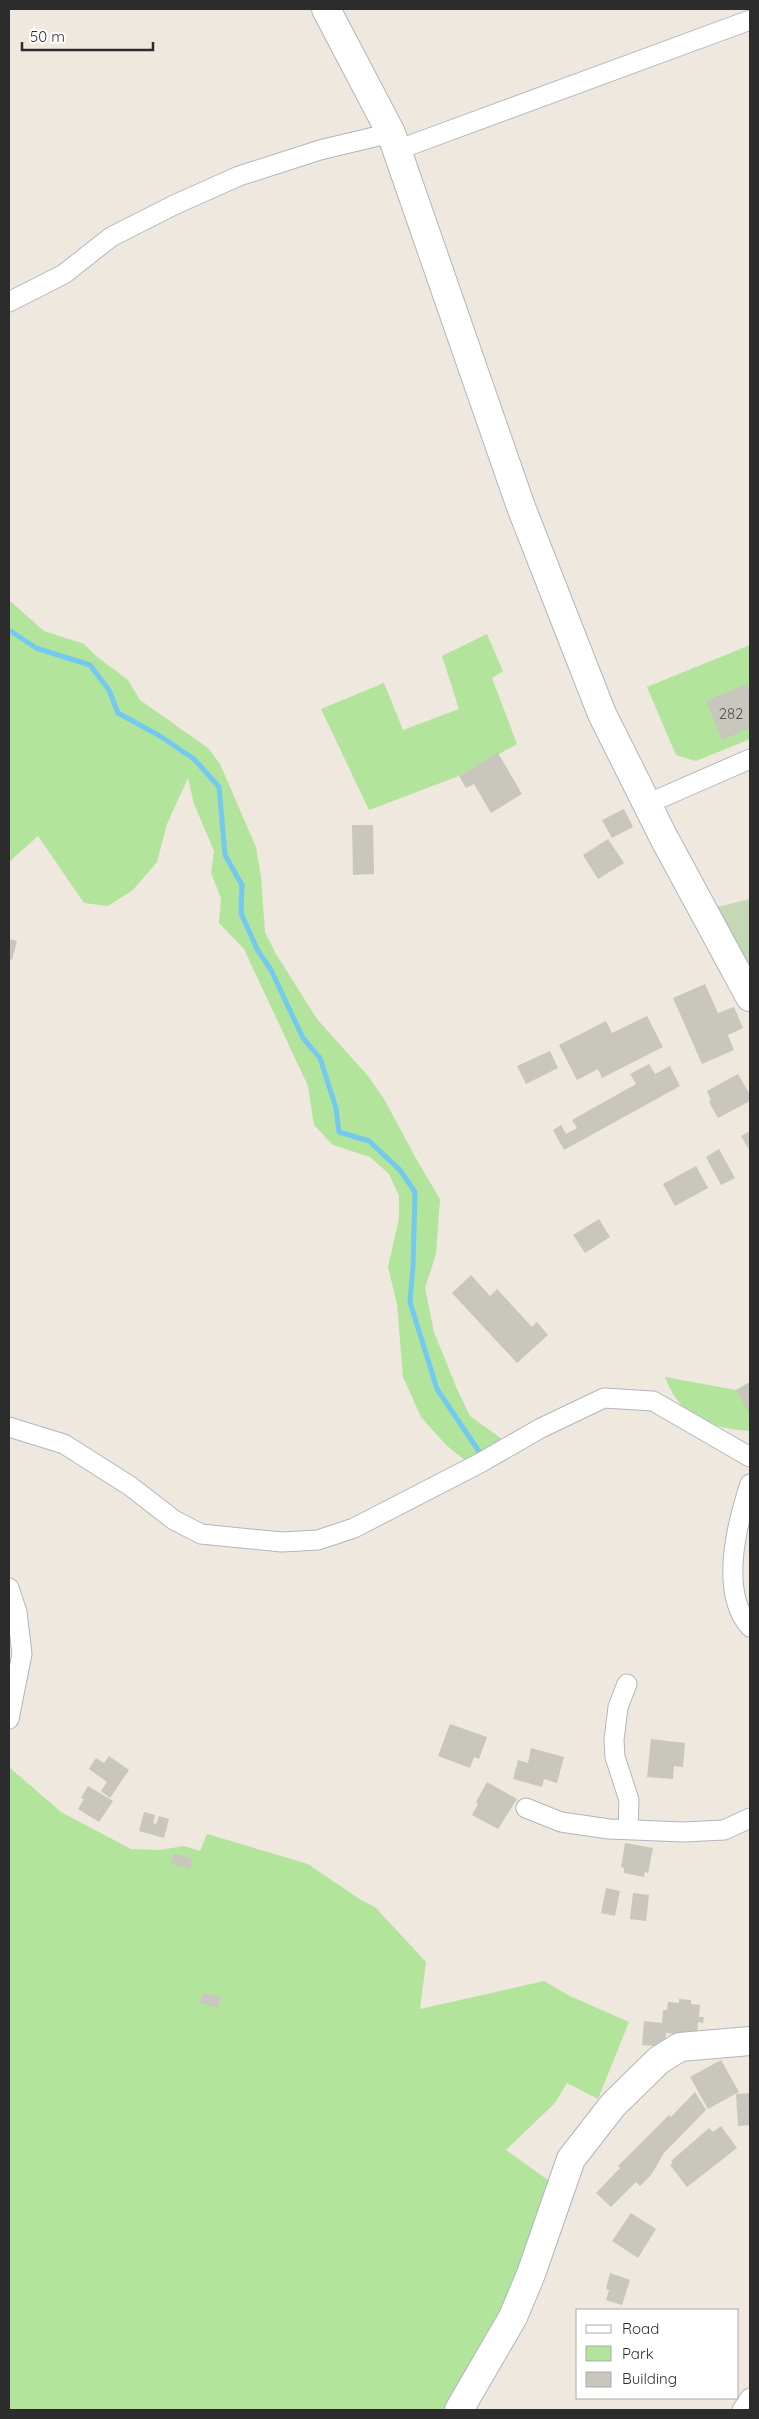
<svg xmlns="http://www.w3.org/2000/svg" width="759" height="2419" font-family="Quicksand,sans-serif">
<rect width="100%" height="100%" fill="#eee8df"/>
<g fill="#b2e49c">
<polygon points="9,600 44,631 84,644 96,656 128,680 140,700 208,748 220,764 256,847 261,877 265,932 276,954 317,1019 368,1076 384,1099 418,1162 440,1199 436,1254 425,1288 434,1332 457,1389 470,1416 506,1442 465,1460 447,1446 421,1417 403,1377 397,1304 388,1267 399,1218 399,1196 389,1174 370,1157 333,1145 314,1125 308,1086 244,949 219,923 221,898 211,873 214,851 194,804 188,778 167,824 157,862 133,890 108,906 84,903 38,836 9,862"/>
<polygon points="487,634 503,671 492,678 517,744 459,776 369,810 321,709 384,683 403,730 459,709 442,656"/>
<polygon points="750,645 750,739 696,761 676,755 647,687"/>
<path d="M665,1377l71,13 14,-8v49c-40,-3 -70,-13 -85,-54z"/>
<polygon points="9,1767 61,1812 131,1849 160,1850 184,1846 200,1851 207,1834 308,1864 361,1900 375,1907 426,1962 420,2009 544,1981 570,1996 629,2022 598,2099 567,2083 555,2103 506,2150 552,2183 516,2286 451,2410 9,2410"/>
</g>
<polygon fill="#c5d8b6" points="750,899 750,971 717,907"/>
<g fill="none" stroke-linecap="round" stroke-linejoin="round">
<polyline stroke="#73c9ef" stroke-width="5" points="9,630 36,648 90,665 109,690 118,713 160,736 194,759 219,787 225,855 242,885 241,913 257,949 271,970 303,1038 320,1058 336,1108 339,1132 369,1141 400,1170 415,1192 413,1267 410,1302 437,1389 480,1453"/>
</g>
<g fill="#c9c6bd">
<polygon points="747,684 750,692 750,728 722,740 706,701"/>
<polygon points="498,753 522,794 491,813 474,784 466,788 459,776"/>
<polygon points="624,809 633,827 612,838 602,820"/>
<polygon points="352,825 373,825 374,874 353,875"/>
<polygon points="608,839 624,863 598,879 583,855"/>
<polygon points="9,939 17,941 12,960 9,959"/>
<polygon points="705,984 718,1013 734,1007 743,1028 728,1035 734,1050 702,1064 673,998"/>
<polygon points="647,1016 663,1047 602,1078 598,1069 577,1080 559,1045 606,1021 612,1033"/>
<polygon points="550,1051 558,1068 526,1084 517,1066"/>
<polygon points="649,1064 655,1074 670,1066 680,1086 564,1150 553,1130 561,1125 566,1134 577,1128 572,1120 636,1084 630,1074"/>
<polygon points="738,1074 750,1095 750,1101 718,1118 709,1102 711,1100 707,1091"/>
<polygon points="750,1131 750,1151 741,1136"/>
<polygon points="719,1149 735,1178 721,1185 706,1157"/>
<polygon points="696,1166 708,1188 675,1206 663,1184"/>
<polygon points="599,1219 610,1237 585,1253 573,1235"/>
<polygon points="471,1275 490,1296 497,1289 532,1327 537,1322 548,1335 517,1363 452,1293"/>
<polygon points="750,1382 750,1415 736,1390"/>
<polygon points="450,1724 487,1737 479,1759 474,1757 470,1768 438,1756"/>
<polygon points="651,1739 685,1743 683,1767 674,1766 673,1779 647,1777"/>
<polygon points="531,1748 564,1757 557,1783 544,1779 542,1787 513,1779 518,1760 528,1763"/>
<polygon points="109,1756 129,1770 110,1798 101,1791 107,1782 89,1769 96,1758 104,1763"/>
<polygon points="487,1782 517,1799 498,1829 472,1815 478,1804 476,1802"/>
<polygon points="88,1786 113,1801 99,1822 78,1809 84,1799 81,1798"/>
<polygon points="144,1812 155,1815 153,1823 156,1824 159,1816 169,1819 164,1838 139,1831"/>
<polygon points="625,1843 653,1848 648,1873 645,1872 644,1877 624,1873 624,1868 621,1867"/>
<polygon points="174,1853 193,1859 190,1869 171,1864"/>
<polygon points="606,1888 620,1891 615,1916 601,1913"/>
<polygon points="633,1893 649,1895 646,1921 630,1919"/>
<polygon points="203,1993 221,1997 218,2008 200,2003"/>
<polygon points="679,1999 691,2000 691,2004 700,2005 699,2017 704,2017 703,2023 698,2022 697,2037 666,2033 665,2047 642,2045 644,2021 662,2023 663,2010 667,2010 668,2002 679,2003"/>
<polygon points="721,2060 739,2092 708,2109 690,2077"/>
<polygon points="695,2092 706,2110 664,2153 651,2175 640,2186 636,2182 611,2207 596,2193 620,2168 618,2166 669,2115 671,2117"/>
<polygon points="750,2093 750,2125 738,2126 736,2094"/>
<polygon points="721,2126 737,2148 687,2187 670,2165 673,2163 671,2161 709,2128 713,2132"/>
<polygon points="631,2213 656,2229 638,2258 612,2241"/>
<polygon points="610,2273 630,2280 622,2305 606,2300 609,2290 606,2289"/>
</g>
<g fill="none" stroke-linecap="round" stroke-linejoin="round">
<defs>
<g id="street">
<polyline points="397,150 750,20"/>
<polyline points="9,302 64,274 111,237 174,205 239,176 320,150 391,133"/>
<polyline points="647,804 750,759"/>
<polyline points="9,1427 64,1444 130,1486 174,1520 201,1534 282,1542 318,1540 354,1528 480,1463 541,1428 604,1398 653,1401 750,1457"/>
<path d="M750,1484c-13,39 -31,108 0,143"/>
<polyline points="9,1588 17,1612 22,1654 9,1719"/>
<polyline points="627,1684 618,1707 614,1740 615,1757 629,1800 628,1829"/>
<polyline points="526,1808 561,1822 609,1829 684,1832 724,1830 750,1818"/>
<polyline points="742,2410 750,2398"/>
</g>
<g id="secondary">
<polyline points="326,9 391,133 521,507 602,714 664,838 750,997"/>
<polyline points="459,2410 513,2317 531,2274 571,2159 613,2105 659,2060 680,2047 750,2041"/>
</g>
</defs>
<use href="#street" stroke="#b2b5c0" stroke-width="21"/>
<use href="#secondary" stroke="#b2b5c0" stroke-width="30"/>
<use href="#street" stroke="#fff" stroke-width="19"/>
<use href="#secondary" stroke="#fff" stroke-width="28"/>
</g>
<g text-anchor="middle" stroke-width="4.5" stroke-linejoin="round" paint-order="stroke">
<g font-size="15" fill="#535250">
<text x="731" y="719">282</text>
</g>
</g>
<rect width="759" height="2419" fill="none" stroke="#2c2c2c" stroke-width="20"/>
<rect x="576" y="2309" width="162" height="90" fill="#ffffff" stroke="#ababab"/>
<rect x="586" y="2325" width="25" height="8" fill="#ffffff" stroke="#ababab"/>
<text x="622" y="2334" font-size="15" fill="#2c2c2c">Road</text>
<rect x="586" y="2346" width="25" height="15" fill="#b2e49c" stroke="#ababab"/>
<text x="622" y="2359" font-size="15" fill="#2c2c2c">Park</text>
<rect x="586" y="2372" width="25" height="15" fill="#c9c6bd" stroke="#ababab"/>
<text x="622" y="2384" font-size="15" fill="#2c2c2c">Building</text>
<path d="M22 42v8h131v-8" fill="none" stroke="#2c2c2c" stroke-width="2.5"/>
<text x="30" y="42" font-size="15" fill="#2c2c2c" stroke="#ffffff" stroke-width="4" paint-order="stroke">50 m</text>
</svg>
